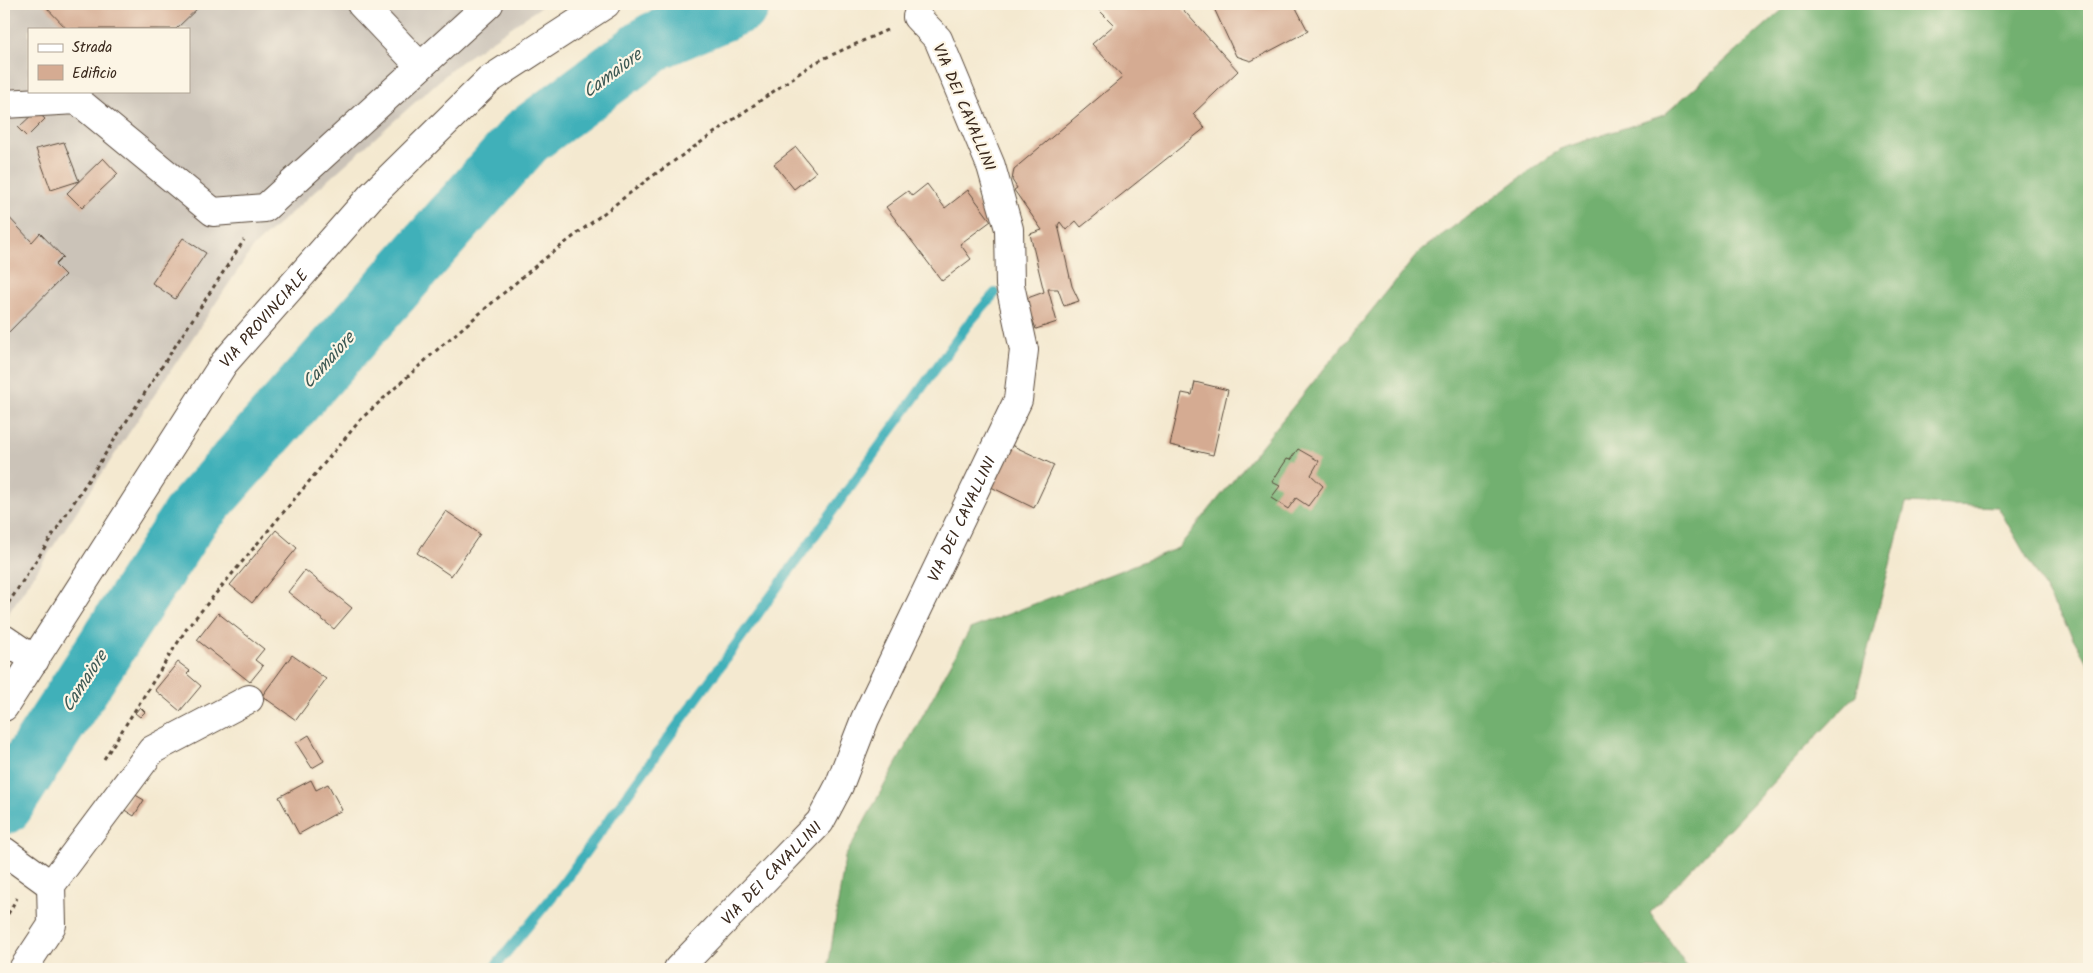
<svg xmlns="http://www.w3.org/2000/svg" width="2093" height="973" font-family="Kalam,sans-serif">
<rect width="100%" height="100%" fill="#fcf5e5"/>
<filter id="ink" filterUnits="userSpaceOnUse"><feTurbulence type="fractalNoise" baseFrequency=".02" numOctaves="2"/><feDisplacementMap in="SourceGraphic" scale="10" xChannelSelector="R" yChannelSelector="G"/><feConvolveMatrix kernelMatrix="1 2 1 2 8 2 1 2 1" color-interpolation-filters="sRGB"/></filter>
<filter id="wash" filterUnits="userSpaceOnUse"><feTurbulence type="fractalNoise" baseFrequency=".0096" numOctaves="4" result="noise"/><feDisplacementMap in="SourceGraphic" scale="20" xChannelSelector="R" yChannelSelector="G"/><feGaussianBlur stdDeviation="1.12" result="paint"/><feColorMatrix in="noise" values="0 0 0 0 0 0 0 0 0 0 0 0 0 0 0 0 0 1.4 0 .05"/><feComposite in="paint" operator="in"/></filter>
<g filter="url(#wash)">
<rect width="100%" height="100%" fill="#f4e9d0"/>
<path fill="#cbc3b8" fill-rule="evenodd" d="M4,4h541l-86,59 -205,183 -250,374zM29,29h160v62h-160z"/>
<polygon fill="#72b070" stroke="#566d47" points="1789,4 2089,4 2089,666 1998,507 1906,503 1856,695 1650,912 1689,969 828,969 845,857 970,629 1178,548 1420,251 1560,149 1664,115"/>
<g fill="none" stroke-linecap="round" stroke-linejoin="round">
<polyline stroke="#40b0b9" stroke-width="10" points="493,969 561,886 968,324 995,293"/>
<polyline stroke="#40b0b9" stroke-width="59" points="4,805 190,517 526,137 655,41 741,4"/>
</g>
<g id="blocks">
<g fill="#d5ab92">
<polygon points="43,4 202,4 176,29 67,29"/>
<polygon points="1093,4 1178,4 1238,71 1193,114 1205,128 1081,227 1076,221 1066,230 1060,222 1058,225 1072,286 1079,301 1064,306 1058,289 1048,289 1057,322 1036,329 1025,299 1044,292 1030,234 1042,230 1014,190 1017,188 1012,180 1014,169 1123,77 1092,44 1114,25"/>
<polygon points="1212,4 1294,4 1308,31 1251,61 1236,56"/>
<polygon points="36,111 45,119 27,137 18,128"/>
<polygon points="64,142 79,181 51,190 36,149"/>
<polygon points="796,147 816,172 794,189 774,164"/>
<polygon points="103,158 118,174 82,208 67,193"/>
<polygon points="927,184 945,208 968,190 991,221 960,244 971,259 942,281 886,207 908,191 912,196"/>
<polygon points="4,212 32,242 40,233 63,257 55,265 65,275 4,337"/>
<polygon points="183,238 206,253 175,299 152,283"/>
<polygon points="1195,382 1228,390 1213,455 1170,445 1182,393 1192,395"/>
<polygon points="1009,444 1054,465 1034,508 989,486"/>
<polygon points="1298,449 1319,461 1311,475 1323,486 1308,506 1296,498 1288,509 1271,498 1280,486 1272,482 1287,459 1290,460"/>
<polygon points="446,511 480,534 451,576 417,553"/>
<polygon points="276,530 297,548 252,603 230,585"/>
<polygon points="305,570 352,608 334,629 288,592"/>
<polygon points="218,613 264,649 255,660 263,666 250,682 197,640"/>
<polygon points="292,655 326,679 296,720 262,696"/>
<polygon points="178,662 190,671 187,674 201,686 180,711 155,690"/>
<polygon points="140,707 145,712 140,717 135,713"/>
<polygon points="309,735 324,761 312,768 296,743"/>
<polygon points="311,780 316,790 328,784 342,810 299,834 279,797"/>
<polygon points="132,793 144,800 134,816 123,809"/>
</g>
</g>
</g>
<g filter="url(#ink)">
<use href="#blocks" fill-opacity="0" stroke="#574739" stroke-width="1"/>
<g fill="none" stroke-linecap="round" stroke-linejoin="round">
<defs>
<g id="minor">
<polyline points="361,4 420,66"/>
<polyline points="4,104 77,100 213,212 265,208 489,4"/>
<polyline points="4,639 35,660"/>
<polyline points="4,851 51,885"/>
<polyline points="23,969 52,925 51,885 152,750 249,699"/>
<path id="s1" d="M678,969l142,-147 19,-36 26,-67 153,-319 6,-50 -14,-65 -1,-56 -18,-63 -53,-127 -21,-22"/>
</g>
<g id="major">
<path id="s2" d="M4,707l220,-344 147,-167 118,-116 117,-76"/>
</g>
</defs>
<use href="#minor" stroke="#574739" stroke-width="30"/>
<use href="#major" stroke="#574739" stroke-width="30"/>
<g stroke="#574739" stroke-width="3" stroke-dasharray="4 4" stroke-linecap="butt">
<polyline points="4,610 244,240"/>
<polyline points="104,759 187,628 362,418 439,348 539,263 647,180 814,63 889,29"/>
<polyline points="4,921 17,898"/>
</g>
<use href="#minor" stroke="#fff" stroke-width="28"/>
<use href="#major" stroke="#fff" stroke-width="28"/>
</g>
</g>
<g text-anchor="middle" stroke-width="4.5" stroke-linejoin="round" paint-order="stroke">
<g font-size="16" fill="#3b2a1e" stroke="#fcf5e5">
<text transform="translate(965 107) rotate(67)" y="6">VIA DEI CAVALLINI</text>
<text dy="6" stroke="none"><textPath href="#s2" startOffset="468">VIA PROVINCIALE</textPath></text>
<text dy="6" stroke="none"><textPath href="#s1" startOffset="539">VIA DEI CAVALLINI</textPath></text>
<text dy="6" stroke="none"><textPath href="#s1" startOffset="134">VIA DEI CAVALLINI</textPath></text>
</g>
<g font-size="18" font-style="italic" fill="#3d5954" stroke="#fcf5e5">
<text transform="translate(612 73) rotate(-37)" y="6">Camaiore</text>
<text transform="translate(328 360) rotate(-48)" y="6">Camaiore</text>
<text transform="translate(84 681) rotate(-57)" y="6">Camaiore</text>
</g>
</g>
<rect width="2093" height="973" fill="none" stroke="#fcf5e5" stroke-width="20"/>
<rect x="28" y="28" width="162" height="65" fill="#fcf5e5" stroke="#afa495"/>
<rect x="38" y="44" width="25" height="8" fill="#ffffff" stroke="#afa495"/>
<text x="72" y="52" font-size="15" fill="#3b2a1e">Strada</text>
<rect x="38" y="65" width="25" height="15" fill="#d5ab92" stroke="#afa495"/>
<text x="72" y="78" font-size="15" fill="#3b2a1e">Edificio</text>
</svg>
